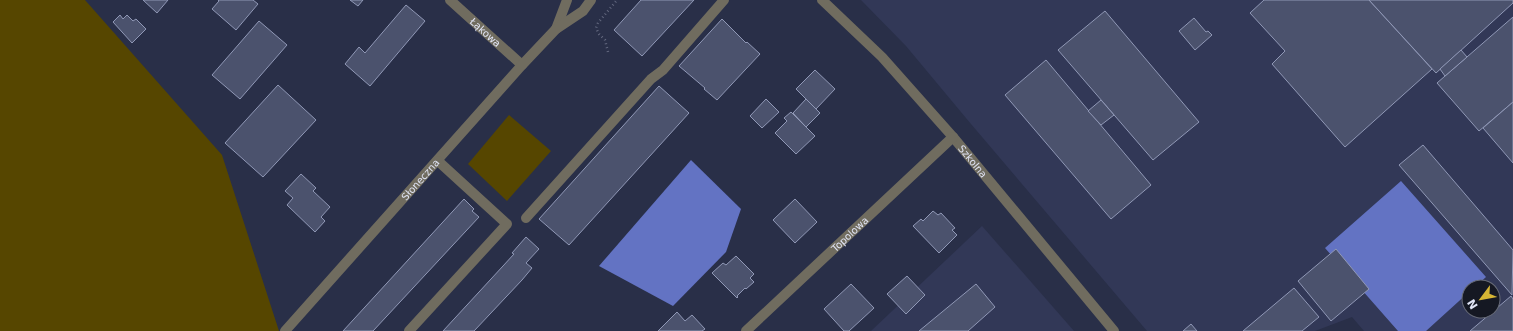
<svg xmlns="http://www.w3.org/2000/svg" width="1513" height="331" font-family="'DejaVu Sans',sans-serif">
<rect width="100%" height="100%" fill="#292f48"/>
<g fill="#323857" fill-rule="evenodd">
<path d="M861,0h652v331h-149l-12,-14 -37,14h-168l-176,-207 -65,-78zM1469,287h24v24h-24z"/>
<polygon points="982,226 1074,331 871,331"/>
</g>
<g fill="#564600">
<polygon points="0,0 85,0 222,155 279,331 0,331"/>
<polygon points="509,115 551,151 507,201 468,164"/>
</g>
<g fill="#6373c3">
<polygon points="691,160 741,209 726,252 673,306 599,266"/>
<polygon points="1401,181 1486,277 1475,287 1469,287 1469,292 1426,331 1398,331 1325,248"/>
</g>
<g fill="#4b526d" stroke="#9098b6">
<polygon points="143,0 168,0 157,13"/>
<polygon points="218,0 253,0 258,4 236,30 212,9 219,1"/>
<polygon points="350,0 363,0 358,6"/>
<polygon points="641,0 694,0 642,56 614,30"/>
<polygon points="1264,0 1369,0 1432,69 1345,147 1272,64 1285,51 1250,13"/>
<polygon points="1369,0 1513,0 1513,3 1436,73"/>
<polygon points="406,5 425,21 370,86 345,64 359,47 365,53"/>
<polygon points="1105,11 1199,122 1153,160 1058,50"/>
<polygon points="120,15 123,19 127,15 133,21 136,19 146,29 132,43 113,22"/>
<polygon points="1513,17 1513,102 1479,131 1437,83"/>
<polygon points="1194,18 1206,32 1208,31 1212,35 1195,50 1179,31"/>
<polygon points="722,19 746,43 747,42 760,54 717,100 704,89 705,88 679,66"/>
<polygon points="259,21 287,45 240,99 212,75"/>
<polygon points="1461,50 1467,57 1445,76 1440,69"/>
<polygon points="1046,60 1151,185 1111,219 1005,95"/>
<polygon points="815,70 835,89 816,109 796,89"/>
<polygon points="278,85 316,120 263,177 225,143"/>
<polygon points="659,86 689,113 569,245 539,219"/>
<polygon points="766,99 779,112 762,128 750,116"/>
<polygon points="806,99 820,113 806,127 793,113"/>
<polygon points="1101,100 1114,115 1101,125 1088,111"/>
<polygon points="1513,102 1513,163 1483,128"/>
<polygon points="791,112 815,136 796,154 775,133 787,121 784,118"/>
<polygon points="1423,145 1513,250 1512,295 1399,165"/>
<polygon points="301,174 316,188 313,191 330,207 321,217 325,221 315,232 287,205 293,198 285,191"/>
<polygon points="464,199 474,209 472,211 479,217 373,331 343,331"/>
<polygon points="795,199 817,222 795,243 773,220"/>
<polygon points="933,211 938,215 941,213 955,228 952,230 957,235 939,253 913,226 921,219 923,221"/>
<polygon points="526,237 539,249 526,263 532,268 522,280 474,331 443,331 503,266 514,254 512,253"/>
<polygon points="1336,249 1369,289 1331,321 1298,281"/>
<polygon points="736,256 754,274 750,278 754,282 746,289 745,288 737,296 738,297 737,298 712,273 723,263 726,265"/>
<polygon points="907,276 925,295 906,314 887,294"/>
<polygon points="851,284 874,308 849,331 844,331 824,309"/>
<polygon points="976,284 995,307 968,331 919,331"/>
<polygon points="1294,288 1319,317 1302,331 1243,331"/>
<polygon points="1511,296 1513,299 1513,331 1470,331"/>
<polygon points="677,312 685,321 692,315 705,329 702,331 658,331"/>
<polygon points="1191,324 1197,331 1183,331"/>
</g>
<g fill="none" stroke-linecap="round" stroke-linejoin="round">
<polyline stroke="#62677e" stroke-width="2.5" stroke-dasharray="1 3" stroke-linecap="butt" points="608,52 605,40 599,34 596,28 598,23 617,0"/>
<g stroke="#706c5f" stroke-width="10">
<path id="s1" d="M450,0l72,65"/>
<path id="s2" d="M822,0l60,57 71,80 161,194"/>
<polyline points="556,29 567,0"/>
<polyline points="526,218 651,79 663,70 724,0"/>
<path id="s3" d="M285,331l237,-266 34,-36 27,-18 8,-11"/>
<polyline points="409,331 507,224 438,161"/>
<path id="s4" d="M746,331l207,-194"/>
</g>
</g>
<g text-anchor="middle" stroke-width="3.5" stroke-linejoin="round" paint-order="stroke">
<g font-size="10" fill="#e0e4f5" stroke="#151823">
<text dy="4" stroke="none"><textPath href="#s1" startOffset="48">Łąkowa</textPath></text>
<text dy="4" stroke="none"><textPath href="#s2" startOffset="221">Szkolna</textPath></text>
<text dy="4" stroke="none"><textPath href="#s3" startOffset="203">Słoneczna</textPath></text>
<text dy="4" stroke="none"><textPath href="#s4" startOffset="142">Topolowa</textPath></text>
</g>
</g>
<g transform="translate(1481 299) rotate(238)"><circle r="19" fill="#151823" stroke="#666a77"/>
<path d="M0-3L7 15L0 10L-7 15Z" fill="#d6b534"/>
<text y="-6" font-size="11" font-weight="bold" text-anchor="middle" fill="#e0e4f5">N</text>
</g>
</svg>
